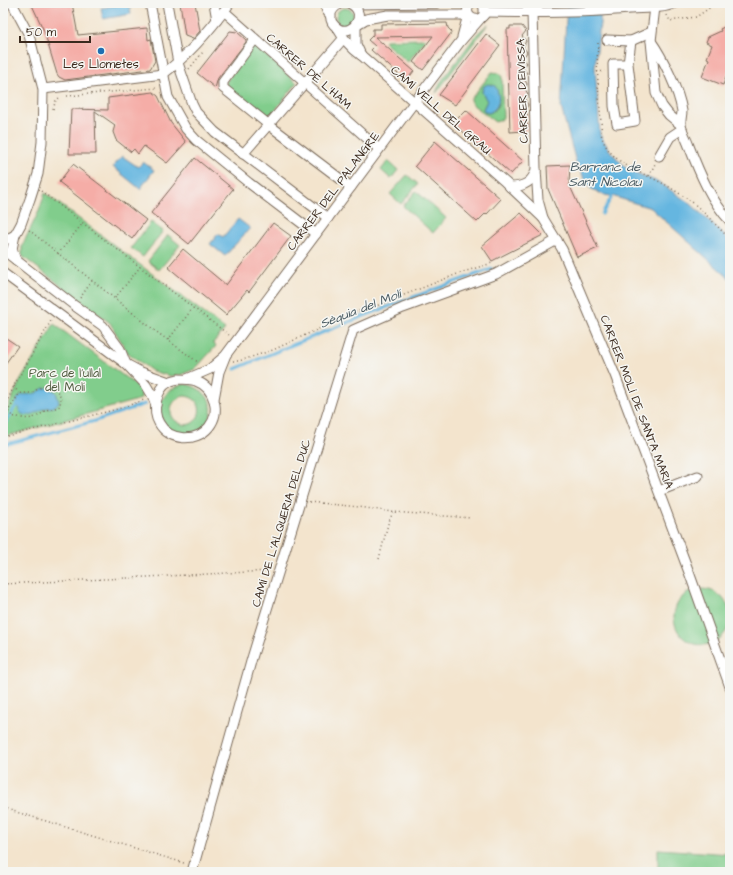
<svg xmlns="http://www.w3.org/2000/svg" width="733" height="875" font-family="'Architects Daughter',sans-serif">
<rect width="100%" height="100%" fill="#f6f6f2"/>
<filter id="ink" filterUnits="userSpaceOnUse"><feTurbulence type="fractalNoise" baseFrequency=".025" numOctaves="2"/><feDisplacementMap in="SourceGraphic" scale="8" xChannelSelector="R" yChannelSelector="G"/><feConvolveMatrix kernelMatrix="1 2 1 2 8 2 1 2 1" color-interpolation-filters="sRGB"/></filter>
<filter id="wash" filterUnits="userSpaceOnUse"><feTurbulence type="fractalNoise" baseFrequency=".012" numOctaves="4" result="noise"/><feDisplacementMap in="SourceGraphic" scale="16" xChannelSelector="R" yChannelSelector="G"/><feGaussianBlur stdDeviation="0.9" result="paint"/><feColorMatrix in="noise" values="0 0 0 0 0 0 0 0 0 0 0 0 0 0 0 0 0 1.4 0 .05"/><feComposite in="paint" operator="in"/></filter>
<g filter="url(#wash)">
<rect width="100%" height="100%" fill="#f3e4cd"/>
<g fill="#81cd8c" stroke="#5e7c55" fill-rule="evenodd">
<circle cx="345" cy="17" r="9"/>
<polygon points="488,24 436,93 440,83 478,33"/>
<polygon points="424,39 425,41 408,62 384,42 385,40"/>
<polygon points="254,44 297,83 268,119 227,88 226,82"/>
<path d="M492,72l7,1 3,4 1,40 -2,3 -6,2 -23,-18 -2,-4zM491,84c12,7 10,27 -3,29l-4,-2 -1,-2 4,-8c-2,-6 -7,-7 -4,-14z"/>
<polygon points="388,161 398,170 391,179 381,170"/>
<polygon points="407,175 418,184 401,204 390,194"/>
<polygon points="416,191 446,218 433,233 403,206"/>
<polygon points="45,193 225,329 213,343 216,346 195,369 180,375 170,376 152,371 128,353 110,323 22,256 22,246 39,211"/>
<polygon points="151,222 163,231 143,257 131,248"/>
<polygon points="168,235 180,245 159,270 148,261"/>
<polygon points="54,324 141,389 141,399 3,437 3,418 19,383"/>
<path d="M183,384c22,2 38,23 22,41 -11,13 -34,11 -42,-4 -9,-18 4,-32 20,-37zM185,396c24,3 15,34 -4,28 -4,-2 -7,-4 -9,-8 -4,-10 4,-19 13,-20z"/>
<circle cx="702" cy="617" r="28"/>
<polygon points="658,849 730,854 730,872 658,872"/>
</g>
<g fill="#65b6e0" stroke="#50707f">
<polygon points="129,3 131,14 103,19 101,8"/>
<polygon points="567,3 601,3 600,23 595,67 600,135 611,152 627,169 660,183 691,204 729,240 730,279 651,208 612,196 604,195 590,188 577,166 561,107"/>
<path d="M488,84l7,2c6,10 5,22 -6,27l-4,-1 -2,-3 4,-8 -5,-9 2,-6z"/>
<polygon points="122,156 138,167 143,162 154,170 140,189 113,167"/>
<polygon points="238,219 250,228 225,256 210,244 218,234 223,237"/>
<path d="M44,388h5l7,4 3,10c-5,6 -6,5 -13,6 -7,2 -24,16 -28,-1 -1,-3 -2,-6 0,-9 4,-5 10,-3 15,-4 4,-1 7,-4 11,-6z"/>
</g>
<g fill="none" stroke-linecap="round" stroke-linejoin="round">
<g stroke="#65b6e0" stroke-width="3">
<polyline points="602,214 612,196"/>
<path d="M235,369c85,-36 170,-71 257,-100"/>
<polyline points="3,427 17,404"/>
<polyline points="3,445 95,421 145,404"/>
</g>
</g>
<g id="blocks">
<g fill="#f5ada7">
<polygon points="31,3 72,3 78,35 147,28 148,40 151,39 155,61 150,69 65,80 59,77 57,74 44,31"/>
<polygon points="180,3 195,3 200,31 193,39 185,36"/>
<polygon points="447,23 448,28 452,32 423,70 413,62 433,36 375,37 414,71 406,81 371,50 375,46 368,40 373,35 373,29 381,29 381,24"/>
<polygon points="730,24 730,67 723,85 702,77 709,59 707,58 712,45 706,42 708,37 721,31 720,29"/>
<polygon points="510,26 522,26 526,31 522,36 526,41 523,47 527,52 523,58 527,63 523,68 527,73 524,78 527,84 525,89 528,94 525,99 528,105 525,110 528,116 525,119 528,126 525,131 510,132 507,29 510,29"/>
<polygon points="230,31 237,32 246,40 246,42 218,78 215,88 197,73"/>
<polygon points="486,34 500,45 455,105 439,95"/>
<polygon points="153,92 158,96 171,123 186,142 167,163 144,146 138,154 134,149 131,152 116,140 113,132 115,125 95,111 96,154 69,154 71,109 108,110 108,98"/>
<polygon points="466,110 523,161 511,174 453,123"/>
<polygon points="435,141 501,199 487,214 486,213 477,222 415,166"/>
<polygon points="195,158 233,189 189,244 151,213"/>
<polygon points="73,164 146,220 132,239 59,182"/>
<polygon points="570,165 569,184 598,248 577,257 548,189 547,166"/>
<polygon points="521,213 543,235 492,261 482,246"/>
<polygon points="273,223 291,236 249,292 247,290 226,315 168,267 183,249 226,285"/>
<polygon points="3,336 18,346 3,367"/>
</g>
</g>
</g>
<g filter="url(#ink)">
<use href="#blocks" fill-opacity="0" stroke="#7b6b5b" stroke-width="1"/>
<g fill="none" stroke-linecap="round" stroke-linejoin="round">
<defs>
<g id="minor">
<polyline points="12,3 29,35 43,89 42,142 38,174 30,199 21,224 15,235 12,249 16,260 75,306 103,326 120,349 126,364 146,385 152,395 156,405"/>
<polyline points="150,3 168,97 186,129 196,140 249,183 316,234"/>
<polyline points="167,3 178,63 192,104 196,112 215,132 328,218"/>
<polyline points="214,3 217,20"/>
<polyline points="324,3 327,11 331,16"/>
<path d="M342,3c-5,2 -9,5 -11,10 -1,5 0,9 3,12 14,17 38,-11 15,-22"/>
<path d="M471,3c-10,10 4,23 13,12v-8l-3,-4"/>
<polyline points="351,4 437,3"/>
<polyline points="655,7 651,41 656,93 662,106 669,115 681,125"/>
<polyline points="224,11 379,149"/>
<path d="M485,12c48,1 97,1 145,-3 15,-1 32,0 46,-6"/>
<polyline points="532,12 536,169 538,200 543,218"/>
<polyline points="356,25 366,19 388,15 468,15 462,37"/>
<polyline points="356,25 356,44 361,55"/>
<path d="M338,29c6,11 12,18 23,26l144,127 38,36 19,31 53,126 75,200 40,112"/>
<polyline points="255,39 223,82 223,88 269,125 351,187"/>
<polyline points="607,40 631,41 651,32"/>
<path d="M651,41c12,17 28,50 31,70 0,5 -2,10 -1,15 2,7 6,14 8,20 10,26 22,55 41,75"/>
<polyline points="628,64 635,121 617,124 614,106 613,64 628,64 631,41"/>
<path d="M43,89l120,-15c26,-19 48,-45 67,-71"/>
<polyline points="243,154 343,39"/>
<polyline points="659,156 670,137 682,129"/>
<path d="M510,187c13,0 22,-4 26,-17"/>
<polyline points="3,241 15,235"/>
<polyline points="3,250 16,260"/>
<polyline points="3,273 126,364 141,372 169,382"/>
<path d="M178,379c6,0 13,0 18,2 19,7 25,31 13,46 -13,16 -40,14 -50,-4 -7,-12 -3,-34 10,-41 3,-2 7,-2 9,-3z"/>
<polyline points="187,379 210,369 225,356 407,112 460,42 480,19"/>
<polyline points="214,399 219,372 225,357"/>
<polyline points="659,491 698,476"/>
<polyline points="192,872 252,658 353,330 403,308 496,274 557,240"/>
</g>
</defs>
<use href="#minor" stroke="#7b6b5b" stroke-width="11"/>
<g stroke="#7b6b5b" stroke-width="1.5" stroke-dasharray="1 3" stroke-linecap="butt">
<polyline points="667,15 670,21 696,17 717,3"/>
<path d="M598,43c-2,27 1,52 3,79 1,7 -1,12 2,18 10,25 39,32 61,44 9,5 19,12 28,18 12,10 22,21 33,32"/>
<polyline points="189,69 203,52"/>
<polyline points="597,72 605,71"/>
<polyline points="67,96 156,88"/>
<polyline points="53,109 56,100 61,97"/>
<polyline points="649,176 655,164"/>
<polyline points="41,191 229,335"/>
<polyline points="29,230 154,330 199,363"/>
<polyline points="58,254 83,223"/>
<polyline points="80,298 92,281"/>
<polyline points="115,298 140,267"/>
<polyline points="168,340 193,308"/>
<polyline points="233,361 239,361 273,350 355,312 376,306 460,273 492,263 494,264"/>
<polyline points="14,386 19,394"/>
<path d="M43,386c10,0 13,3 18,11l-1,9 -7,3 -8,1c-4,6 -14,10 -22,8 -4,0 -6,-2 -10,-1l-5,-6 11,-17 3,-1h9z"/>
<polyline points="3,410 15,384 52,319"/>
<polyline points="3,437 118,409 144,400"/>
<polyline points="309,502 359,507 393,512"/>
<polyline points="379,559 388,524 393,512 471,518"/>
<polyline points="3,584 269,571"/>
<polyline points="3,808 184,863"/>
</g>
<use href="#minor" stroke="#fff" stroke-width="9"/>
</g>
</g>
<circle fill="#1f6fb2" stroke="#f6f6f2" stroke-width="1.5" cx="101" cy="51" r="4"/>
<g text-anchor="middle" stroke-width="3" stroke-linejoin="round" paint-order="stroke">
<g font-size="12" fill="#3b2a1e" stroke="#f6f6f2">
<text x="101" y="68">Les Llometes</text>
</g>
<g font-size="12" fill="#3b2a1e" stroke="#f6f6f2">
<text transform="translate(309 71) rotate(41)" y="4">CARRER DE L'HAM</text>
<text transform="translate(522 91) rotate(-92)" y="4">CARRER D'EIVISSA</text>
<text transform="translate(441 110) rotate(41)" y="4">CAMÍ VELL DEL GRAU</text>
<text transform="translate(333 191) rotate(-53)" y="4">CARRER DEL PALANGRE</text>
<text transform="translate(637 402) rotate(69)" y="4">CARRER MOLÍ DE SANTA MARIA</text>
<text transform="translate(281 523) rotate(-73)" y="4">CAMÍ DE L'ALQUERIA DEL DUC</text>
</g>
<g font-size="12" fill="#505b3f" stroke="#f6f6f2">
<text x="65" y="377">Parc de l'ullal<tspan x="65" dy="14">del Molí</tspan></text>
</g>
<g font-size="13" font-style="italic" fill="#4a5b62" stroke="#f6f6f2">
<text x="605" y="171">Barranc de<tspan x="605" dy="15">Sant Nicolau</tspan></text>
<text transform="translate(360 308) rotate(-21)" y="5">Sèquia del Molí</text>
</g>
</g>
<rect width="733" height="875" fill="none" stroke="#f6f6f2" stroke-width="16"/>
<path d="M20 36v6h70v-6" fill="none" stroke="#3b2a1e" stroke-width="2"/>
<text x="26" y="36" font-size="12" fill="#3b2a1e" stroke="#f6f6f2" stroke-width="3" paint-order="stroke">50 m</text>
</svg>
